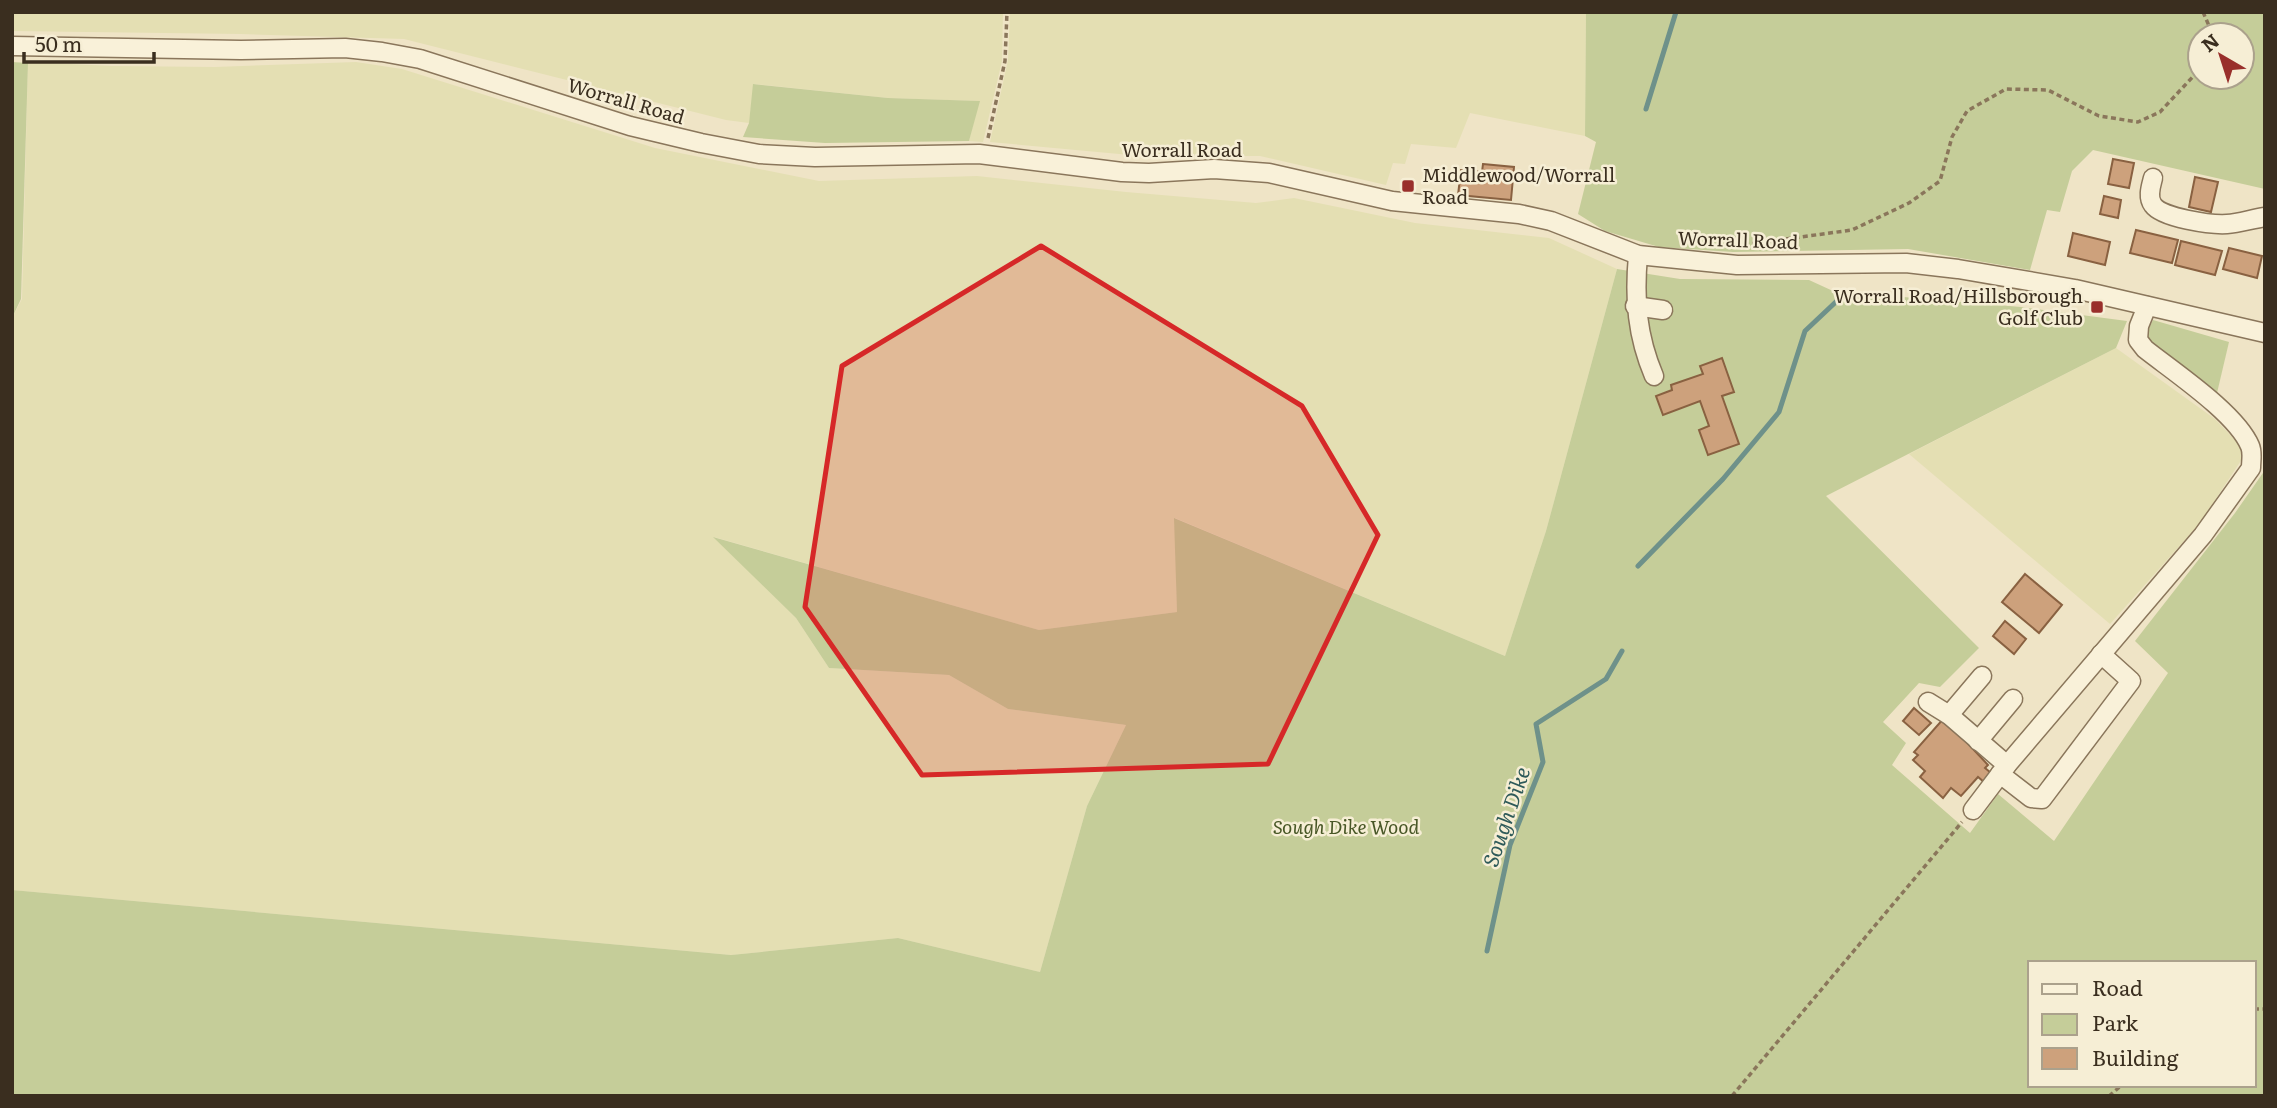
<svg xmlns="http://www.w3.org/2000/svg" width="2277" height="1108" font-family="Literata,serif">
<rect width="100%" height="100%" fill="#efe4c6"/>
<g fill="#e4dfb3">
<polygon points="12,12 1003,12 1002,61 983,142 969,141 979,101 888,98 754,84 749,123 726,120 404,39 241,34 12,31"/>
<polygon points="1010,12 1586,12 1585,136 1470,113 1456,148 1411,144 1405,164 1393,163 1386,185 1260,156 1141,156 990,142 1008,60"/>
<polygon points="28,62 112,66 215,67 356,62 402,69 655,148 819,181 977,176 1126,192 1256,203 1294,198 1415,223 1549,238 1617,269 1546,531 1505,656 1175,518 1177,612 1039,630 714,537 796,618 829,668 949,675 1008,709 1126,725 1087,806 1040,972 898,938 731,955 12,890 12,318 22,299"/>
<polygon points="2116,348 2215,419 2238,443 2244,456 2200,523 2110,624 1909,454"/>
</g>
<g fill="#c5cd99" fill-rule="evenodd">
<path d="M1586,12h679v177l-172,-39 -21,21 -12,41 -13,-2 -17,60 -122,-21 -175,3 -74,-5 -54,-16 -27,-17 18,-72 -11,-6zM2242,35v42h-42v-42z"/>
<polygon points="12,62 28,63 21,299 12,318"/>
<polygon points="753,84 888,98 980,101 969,141 825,143 743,137 749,123"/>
<path d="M1617,269l63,10 129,1 24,11 188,16 106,14 -11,27 -290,148 153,152 -39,39 -21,-4 -36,39 23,21 -14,22 78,68 28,-39 56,47 114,-168 -33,-32 100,-128 30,-43v626h-2253v-206l719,65 167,-17 142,34 47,-166 39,-81 -118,-16 -59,-34 -120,-7 -33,-50 -83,-81 326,93 138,-18 -3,-94 331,138 41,-125zM2030,963h224v122h-224z"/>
<polygon points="2153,320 2229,342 2217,393 2152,345 2146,335"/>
</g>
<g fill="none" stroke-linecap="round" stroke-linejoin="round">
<g stroke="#6e918a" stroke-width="5">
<polyline points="1646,109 1676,12"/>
<polyline points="1638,566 1723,479 1779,412 1805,331 1840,298"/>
<polyline points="1487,951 1510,845 1543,762 1536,724 1606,679 1622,651"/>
</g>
</g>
<g fill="#cda17c" stroke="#896141" stroke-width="2">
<polygon points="2113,159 2134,163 2129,188 2108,184"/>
<polygon points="1483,164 1514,167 1511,200 1458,195 1461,170 1482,172"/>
<polygon points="2195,177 2218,182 2211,212 2189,207"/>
<polygon points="2104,196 2121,200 2118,218 2100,214"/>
<polygon points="2136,230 2178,240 2172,263 2130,253"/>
<polygon points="2073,233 2110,242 2105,265 2068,256"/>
<polygon points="2181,241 2222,251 2215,275 2175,265"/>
<polygon points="2229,248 2262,256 2257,278 2223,269"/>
<polygon points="1722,358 1734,392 1722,396 1739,444 1708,455 1699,430 1709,426 1700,401 1663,415 1656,396 1672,390 1671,385 1703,374 1700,366"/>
<polygon points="2025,574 2062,605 2039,633 2002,602"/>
<polygon points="2005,621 2026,639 2014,654 1993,636"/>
<polygon points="1914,708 1931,723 1919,735 1903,721"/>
<polygon points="1944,718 1988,765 1985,768 1991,773 1984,782 1978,777 1961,796 1951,788 1943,798 1920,777 1925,771 1913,760 1918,755 1914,752"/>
</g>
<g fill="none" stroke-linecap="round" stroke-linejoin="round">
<defs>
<g id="minor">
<polyline points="12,46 241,50 345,48 382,52 420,59 630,126 701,143 759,154 815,157 979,154 1122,172 1149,173 1214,169 1269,173 1392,201 1519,214 1551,221 1638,255 1737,265 1906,263 1958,269 2075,289 2265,333"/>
<path d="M2153,178c-2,8 -6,19 0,27 9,13 58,20 74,19 12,-1 25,-5 38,-7"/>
<path d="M1638,255c-4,44 -1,81 16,121"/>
<polyline points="1635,306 1663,310"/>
<polyline points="1928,702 1949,715 2007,765"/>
<polyline points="1949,715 1982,676"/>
<polyline points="1978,741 2013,699"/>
<polyline points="2000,774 2031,798 2042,799 2131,681 2101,654"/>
<path d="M1973,810l34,-45 196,-230 48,-67c0,-8 2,-15 -1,-22 -14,-33 -76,-74 -105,-97l-7,-9 1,-14 8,-20"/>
</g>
</defs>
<use href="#minor" stroke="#8a765b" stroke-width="21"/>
<g stroke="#8a765b" stroke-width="3.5" stroke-dasharray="5 3.5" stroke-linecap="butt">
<polyline points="2203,12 2213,35"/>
<polyline points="988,138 1005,61 1007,12"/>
<polyline points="1727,247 1852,230 1909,203 1940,181 1952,137 1967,111 2006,89 2048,90 2099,116 2138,122 2160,112 2200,69"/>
<polyline points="2254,1009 2265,1009"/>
<polyline points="1732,1096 1962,822"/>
<polyline points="2109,1096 2122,1085"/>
</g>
<use href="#minor" stroke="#f9f1d9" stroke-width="18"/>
</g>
<path fill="#d62828" fill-opacity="0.2" stroke="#d62828" stroke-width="5" stroke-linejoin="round" d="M1041,246l261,160 76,129 -110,229 -346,11 -117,-168 37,-241z"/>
<g fill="#992f2b" stroke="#f6eed5" stroke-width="2.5">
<rect x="1401" y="179" width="14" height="14" rx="3.5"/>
<rect x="2090" y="300" width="14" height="14" rx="3.5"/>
</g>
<g text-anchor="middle" stroke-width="5" stroke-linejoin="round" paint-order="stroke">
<g font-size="19" fill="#3a2e1f" stroke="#f6eed5">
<text transform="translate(626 101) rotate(16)" y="7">Worrall Road</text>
<text x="1182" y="157">Worrall Road</text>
<text transform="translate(1738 240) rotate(2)" y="7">Worrall Road</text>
</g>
<g font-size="19" fill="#3a2e1f" stroke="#f6eed5" text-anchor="start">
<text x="1422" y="182">Middlewood/Worrall<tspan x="1422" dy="22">Road</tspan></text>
<text x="2083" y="303" text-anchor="end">Worrall Road/Hillsborough<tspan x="2083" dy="22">Golf Club</tspan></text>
</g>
<g font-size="19" font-style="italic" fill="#485726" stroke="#f6eed5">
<text x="1346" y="834">Sough Dike Wood</text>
</g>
<g font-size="21" font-style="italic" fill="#2e5a59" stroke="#f6eed5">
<text transform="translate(1507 817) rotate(-71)" y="7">Sough Dike</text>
</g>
</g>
<rect width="2277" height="1108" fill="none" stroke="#3a2e1f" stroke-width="28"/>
<rect x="2028" y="961" width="228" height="126" fill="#f6eed5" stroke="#aba18c" stroke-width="2"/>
<rect x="2042" y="984" width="35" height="10" fill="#f9f1d9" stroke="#aba18c" stroke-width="2"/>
<text x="2092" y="996" font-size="21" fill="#3a2e1f">Road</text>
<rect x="2042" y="1014" width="35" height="21" fill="#c5cd99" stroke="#aba18c" stroke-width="2"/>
<text x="2092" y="1031" font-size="21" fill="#3a2e1f">Park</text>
<rect x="2042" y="1048" width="35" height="21" fill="#cda17c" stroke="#aba18c" stroke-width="2"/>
<text x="2092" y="1066" font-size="21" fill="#3a2e1f">Building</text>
<g transform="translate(2221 56) rotate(321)"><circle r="33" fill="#f6eed5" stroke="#aba18c" stroke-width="2"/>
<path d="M0-5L12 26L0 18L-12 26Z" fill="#992f2b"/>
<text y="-10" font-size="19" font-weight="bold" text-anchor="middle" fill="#3a2e1f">N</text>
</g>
<path d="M24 52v10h130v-10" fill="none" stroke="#3a2e1f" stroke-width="3.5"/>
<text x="35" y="52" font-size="21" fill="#3a2e1f" stroke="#f6eed5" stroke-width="5" paint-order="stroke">50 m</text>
</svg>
